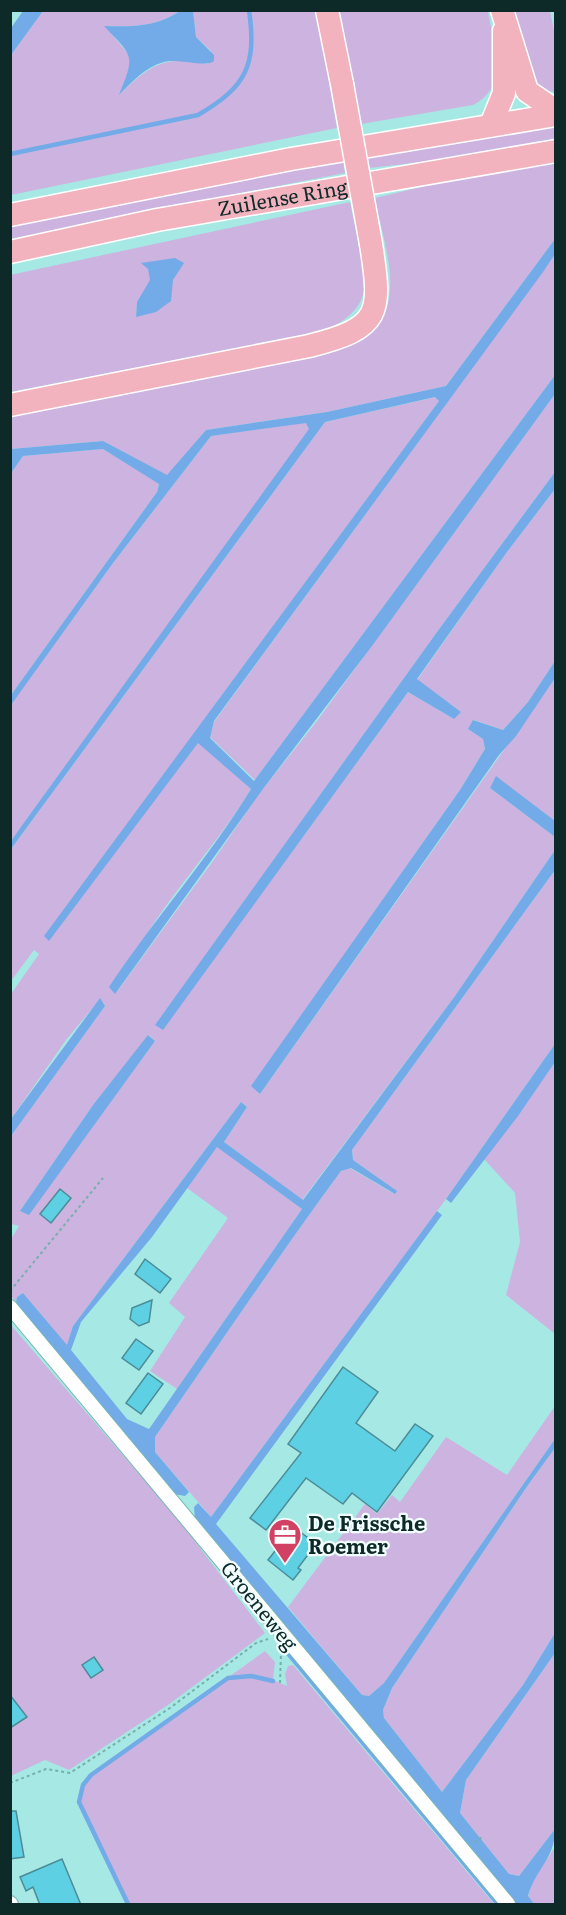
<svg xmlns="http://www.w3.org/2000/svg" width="566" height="1915" font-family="Literata,serif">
<rect width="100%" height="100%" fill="#a6e9e4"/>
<g fill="#cdb3e0" fill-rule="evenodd">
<path d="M43,11h137c-23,16 -48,16 -75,15l24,29 1,11 -10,28c30,-29 45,-39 88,-30l3,-13 -15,-14 -3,-26h124l20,117 -326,67v-140z"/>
<path d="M339,11h149c5,34 23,75 -15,94l-112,19z"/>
<polygon points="514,11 550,11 555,36 555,92 542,90 533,80"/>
<polygon points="555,126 555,147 369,168 368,157"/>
<polygon points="343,160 345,173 225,196 11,245 10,227 226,180"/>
<path d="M555,162v77l-109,147 -119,26 -121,18 -39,46 -64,-35 -92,8v-35l341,-71c62,-26 32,-95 23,-145l109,-26z"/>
<path d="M350,202c4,21 17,70 14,89 -4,21 -25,34 -43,41l-310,60 -1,-117zM148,269l30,2 -5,9 -37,37 1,-15 14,-22z"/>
<polygon points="555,254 555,375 255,780 210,737 214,722"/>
<path d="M555,394v78l-118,160 -281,393 7,4 245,-337 46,27 6,-8 -43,-31 90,-128 48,-63v172l-27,41 -25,28 -29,-10 -6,9 15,10 2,10 -25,41 -208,296 8,8 295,-416v143l-59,-44 -6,11 65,49v13l-100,146 -153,204 -78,-58 23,-35 -6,-5 -168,224 -6,20 -44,-53 -6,4 -1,5 -5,-6v-57l8,-13 -8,-2v-88l94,-130 -5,-7 -34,41 -55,79v-125l28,-40 -5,-4 -23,31v-132l314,-427 111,-25 3,4 -394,535 4,4 149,-198 26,20 27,27c-42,69 -106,129 -135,204l97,-132 46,-67 58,-73zM149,1035l6,6 -126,173 -9,-3 73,-106z"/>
<polygon points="306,422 310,429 297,448 11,841 10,705 113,563 211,436"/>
<polygon points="103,449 159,483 157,492 11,695 10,473 23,456"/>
<path d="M555,870v174l-109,155 -235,318 -56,-65v-15c62,-89 122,-179 186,-266l9,-3 44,26 -7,-10 -34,-24 -1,-10z"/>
<polygon points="555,1062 555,1334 506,1295 520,1242 515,1193 484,1159"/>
<polygon points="217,1146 302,1209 177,1389 150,1371 185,1317 169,1303 228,1218 187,1188"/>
<polygon points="10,1324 177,1518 265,1633 168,1705 69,1770 45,1760 11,1776"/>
<polygon points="555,1406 555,1439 384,1683 369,1696 362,1695 288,1607 365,1504 377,1514 392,1495 400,1502 446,1437 507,1475"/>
<polygon points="555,1448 555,1633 523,1685 442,1792 384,1718 383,1710 392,1688 528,1485"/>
<polygon points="265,1651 275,1662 273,1680 287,1686 285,1674 288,1666 293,1665 494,1904 128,1904 79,1802 83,1785 91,1775"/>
<polygon points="555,1653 555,1829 519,1876 509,1874 460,1813 466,1780"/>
<polygon points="555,1847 555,1904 534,1904 528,1897 533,1880"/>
</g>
<g fill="#72abe7" fill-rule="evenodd">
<polygon points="23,11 43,11 11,55 11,28"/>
<path d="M180,11h13l3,26 18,18v6c-8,7 -36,-3 -50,1 -19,5 -32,20 -45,33 17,-41 14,-38 -15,-69 27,1 53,1 76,-15z"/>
<path d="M555,239v15l-12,18 -329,449 -4,17 44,43 301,-406v19l-183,252 -109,143 -148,205 -6,-7c45,-68 100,-129 142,-198l-53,-46 -149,198 -5,-5 395,-535 -4,-4 -110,25 -314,427v-8l12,-17 286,-395 -3,-6 -95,13 -98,127 -102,142v-10l146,-203 2,-8 -56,-35 -80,7 -12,17v-24l92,-8 64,34 39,-45 121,-18 119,-26z"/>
<polygon points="175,258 184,263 173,280 171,301 156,312 136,317 137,302 150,280 148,269 141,263"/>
<polygon points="555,472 555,489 507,552 417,679 461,712 454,719 408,692 163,1030 155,1025 437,632"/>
<polygon points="555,661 555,678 516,736 499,755 260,1094 251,1086 460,790 485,749 483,739 468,729 473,720 503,730 528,702"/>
<polygon points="496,776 555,821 555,837 490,788"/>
<path d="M555,850v20l-203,280 1,10 44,31 -2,3 -44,-26 -10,3c-64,87 -124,177 -186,266v15l34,40 -4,4 -11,-2 -154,-185 -4,-7 1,-5 6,-4 44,52 6,-19 168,-224 6,5 -23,35 79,58 152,-204zM217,1147l85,62 -153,220 -22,-10 -56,-69 10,-28 71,-85z"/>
<polygon points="100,998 105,1006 11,1136 11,1119"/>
<polygon points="148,1035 155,1041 29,1215 20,1211 93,1105"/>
<polygon points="555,1044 555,1062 518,1116 451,1203 446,1199"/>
<path d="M437,1211l5,4 -226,309 146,171 7,1 15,-13 171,-244v9l-27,37 -136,203 -9,22 1,8 58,74 81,-107 32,-52v20l-89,127 -6,33 49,61 10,2 36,-47c0,30 -19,39 -27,67l6,8h-19l-320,-385 -1,-12 4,-4 13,14z"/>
</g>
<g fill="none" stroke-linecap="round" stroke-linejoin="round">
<g stroke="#72abe7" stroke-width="4.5">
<path d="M10,154l188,-39c48,-28 59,-49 51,-105"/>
<polyline points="286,1651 498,1904"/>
<polyline points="128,1904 79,1802 83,1785 91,1775 228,1678 251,1676 273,1681"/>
</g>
</g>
<g fill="#5ed0e3" stroke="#4c8b97" stroke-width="1.5">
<polygon points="60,1189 71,1198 51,1223 40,1214"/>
<polygon points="145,1259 171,1279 160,1293 135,1274"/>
<polygon points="152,1300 149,1322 139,1326 130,1319 132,1308"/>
<polygon points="136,1339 153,1351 139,1370 122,1358"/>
<polygon points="343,1367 378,1392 356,1423 395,1451 415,1424 433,1436 377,1512 352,1493 343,1504 306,1478 266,1530 250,1518 301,1453 288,1444"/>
<polygon points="148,1373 163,1384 141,1414 126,1403"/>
<polygon points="299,1531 316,1544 298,1568 301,1570 293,1580 268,1560 275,1551 281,1555"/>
<polygon points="94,1657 103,1670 91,1678 82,1665"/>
<polygon points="10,1695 27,1717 10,1728"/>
<polygon points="10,1811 16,1811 24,1857 10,1859"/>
<polygon points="62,1859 81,1905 40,1905 33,1887 26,1891 20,1877"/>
</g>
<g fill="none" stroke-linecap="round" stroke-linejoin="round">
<defs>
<g id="street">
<polyline points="10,1307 508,1904"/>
<polyline points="10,1903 11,1904"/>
</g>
<g id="primary">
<polyline points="327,10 342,84"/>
<polyline points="502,10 527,91 556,111"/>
<polyline points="491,125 504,93 504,31"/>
<polyline points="10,215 291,159 556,115"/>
<path id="s1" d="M10,252l147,-32 399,-69"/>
<path d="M10,405l299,-59c72,-18 73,-32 62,-102"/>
</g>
</defs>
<use href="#street" stroke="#75b7b3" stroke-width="16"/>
<use href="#primary" stroke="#fff" stroke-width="25"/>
<g stroke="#77afab" stroke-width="2" stroke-dasharray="3 3" stroke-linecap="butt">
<polyline points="10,1291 103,1178"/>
<polyline points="280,1683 281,1653"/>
<polyline points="10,1783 46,1769 70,1773 170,1708 256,1643 268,1639"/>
<polyline points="474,1843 482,1837"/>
</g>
<use href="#street" stroke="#fff" stroke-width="14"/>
<use href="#primary" stroke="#f2b3be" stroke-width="22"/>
<defs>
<polyline id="primary-bridge" points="342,84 371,244"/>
</defs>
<use href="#primary-bridge" stroke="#fff" stroke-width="25" stroke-linecap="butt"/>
<use href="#primary-bridge" stroke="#f2b3be" stroke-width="22"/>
</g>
<defs>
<symbol id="office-pin" viewBox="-11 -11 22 30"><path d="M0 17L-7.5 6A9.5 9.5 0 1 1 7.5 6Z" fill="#d14163" stroke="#f1fefd"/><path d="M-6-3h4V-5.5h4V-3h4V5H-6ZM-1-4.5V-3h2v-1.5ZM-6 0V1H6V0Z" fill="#fff"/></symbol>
</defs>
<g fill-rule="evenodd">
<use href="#office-pin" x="266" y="1516" width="38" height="52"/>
</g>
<g text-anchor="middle" stroke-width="4.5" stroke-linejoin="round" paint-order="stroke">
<g font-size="20" fill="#0d2928" stroke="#f1fefd">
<text dy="7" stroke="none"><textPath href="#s1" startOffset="278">Zuilense Ring</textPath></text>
<text transform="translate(259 1606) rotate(51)" y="7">Groeneweg</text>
</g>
<g font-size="20" font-weight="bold" fill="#0d2928" stroke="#f1fefd" text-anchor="start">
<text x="308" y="1531">De Frissche<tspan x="308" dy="23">Roemer</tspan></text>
</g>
</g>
<rect width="566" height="1915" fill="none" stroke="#0d2928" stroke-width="24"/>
</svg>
